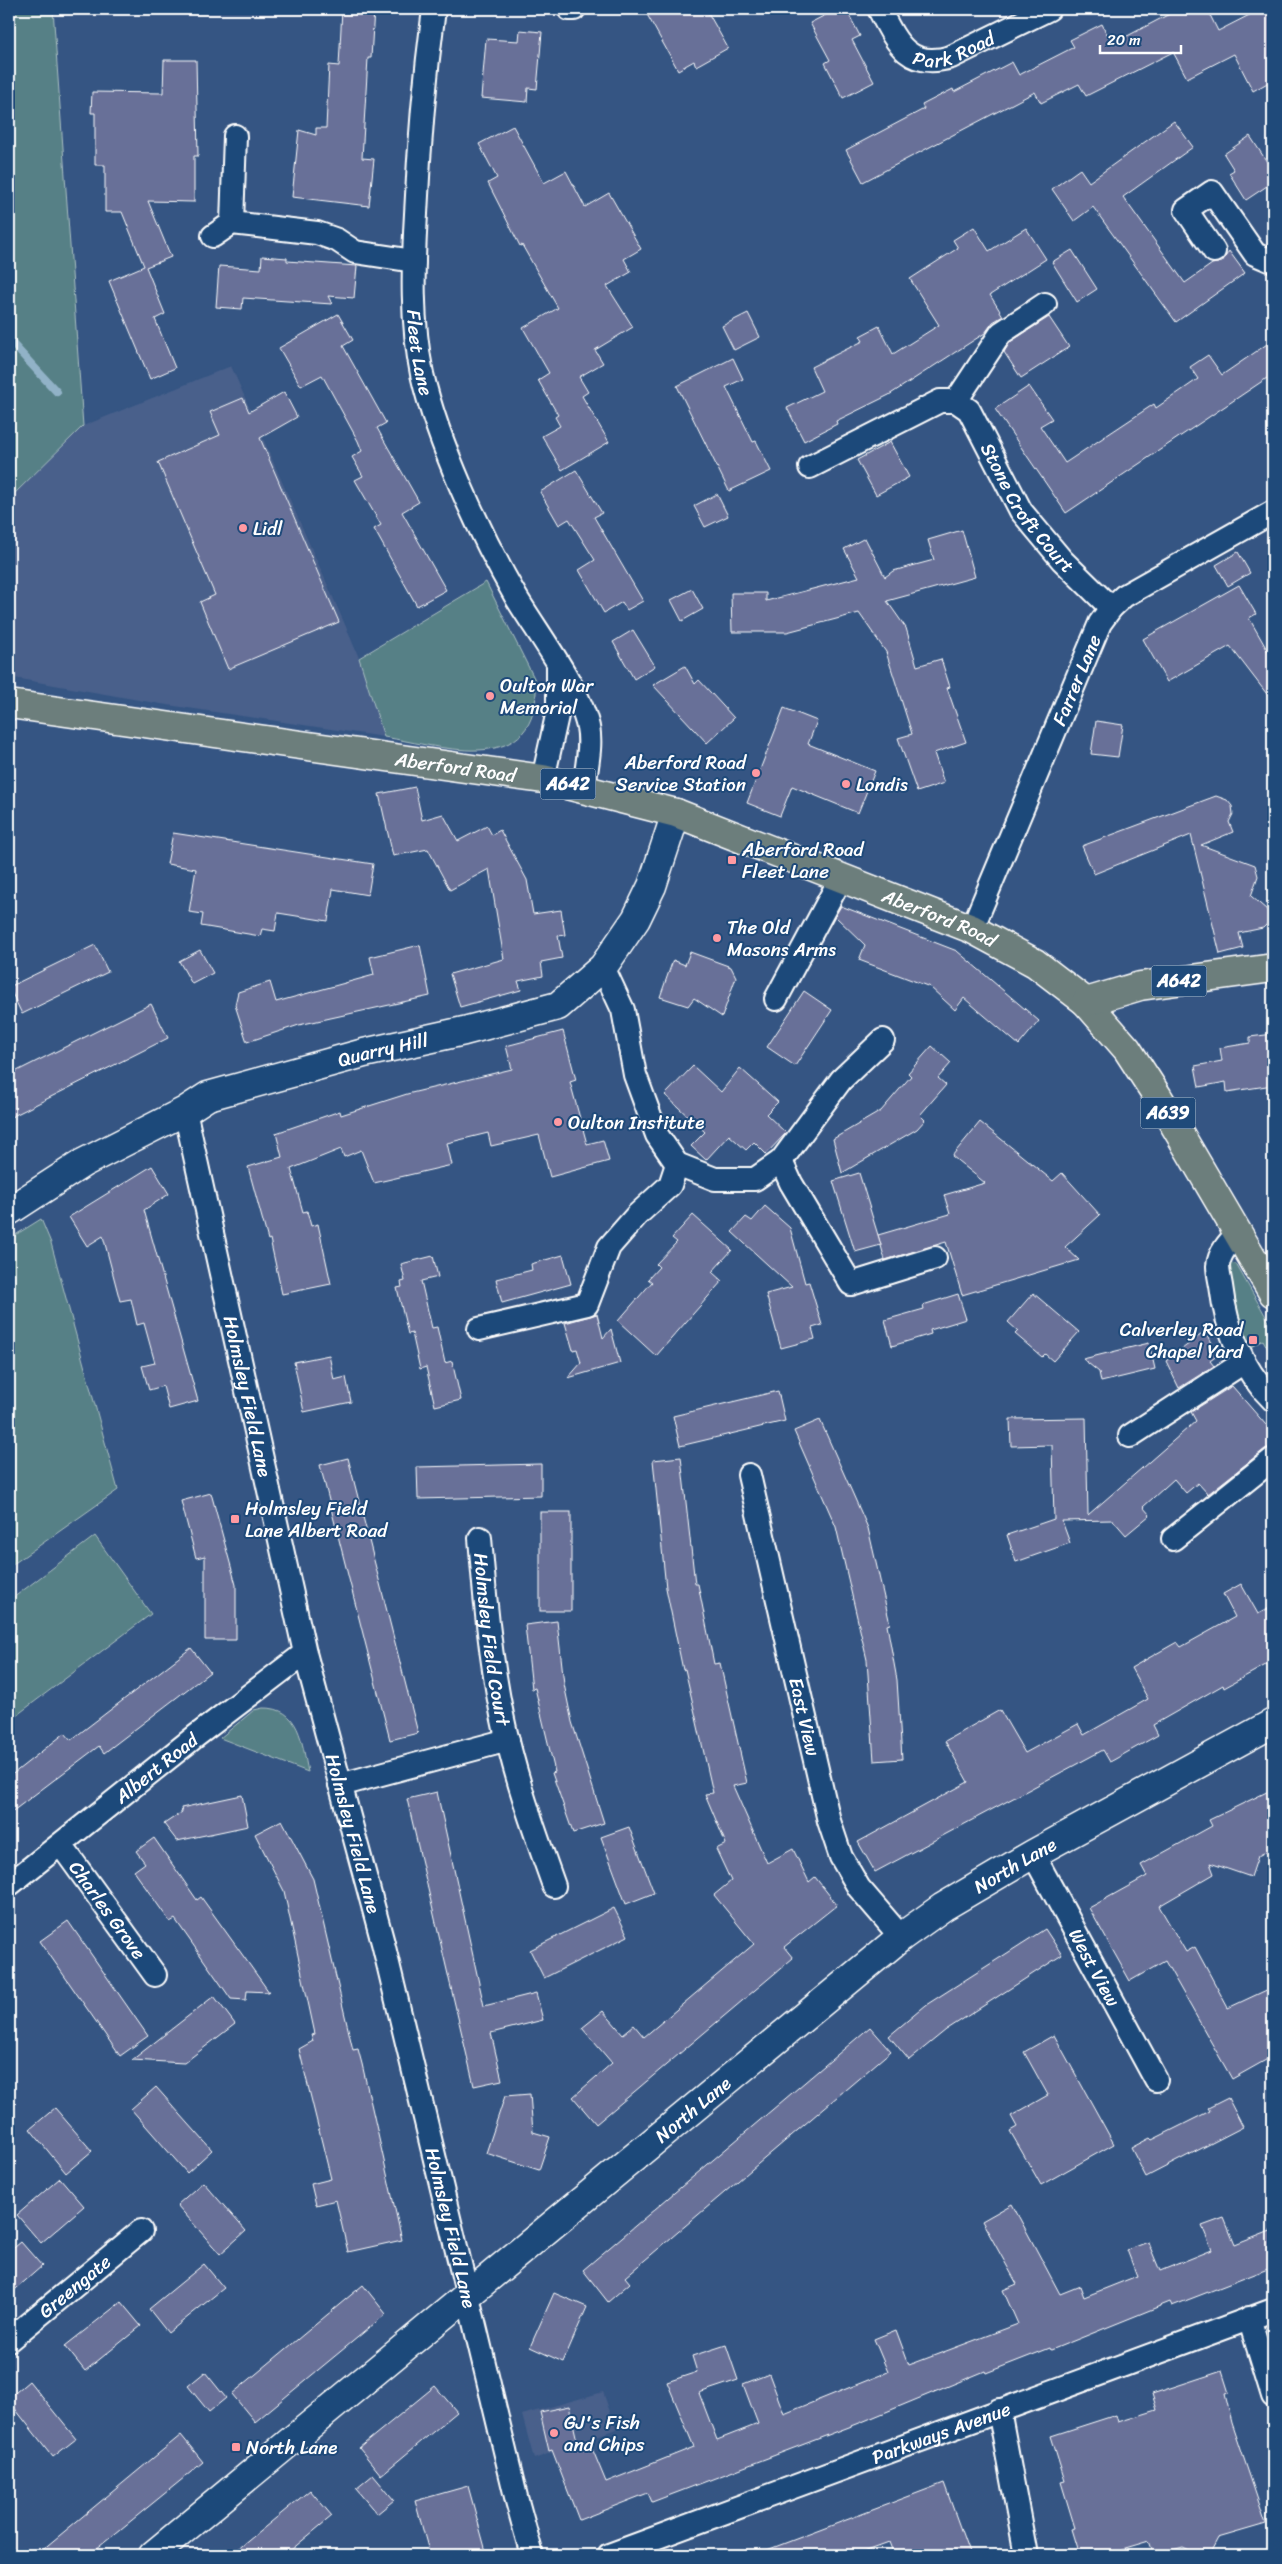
<svg xmlns="http://www.w3.org/2000/svg" width="1282" height="2564" font-family="Sriracha,sans-serif">
<rect width="100%" height="100%" fill="#355583"/>
<filter id="ink" filterUnits="userSpaceOnUse"><feTurbulence type="fractalNoise" baseFrequency=".02" numOctaves="2"/><feDisplacementMap in="SourceGraphic" scale="10" xChannelSelector="R" yChannelSelector="G"/><feConvolveMatrix kernelMatrix="1 2 1 2 8 2 1 2 1" color-interpolation-filters="sRGB"/></filter>
<g filter="url(#ink)">
<g fill="#48608b">
<polygon points="231,366 346,627 359,658 384,737 161,704 9,677 9,499 83,426"/>
<polygon points="603,2392 616,2429 534,2459 522,2415"/>
</g>
<g fill="#578086" stroke="#abc0c2">
<polygon points="9,9 53,9 83,426 9,499"/>
<path d="M486,582l50,100c4,97 -92,65 -152,55l-25,-79z"/>
<polygon points="41,1219 51,1243 118,1490 9,1567 9,1239"/>
<path d="M1231,1263l5,1 37,65v29l-10,-18 -12,7c-13,-27 -18,-52 -23,-80z"/>
<polygon points="95,1536 151,1614 9,1721 9,1601"/>
<path d="M263,1708c37,-1 39,35 45,64l-88,-34 34,-28z"/>
</g>
<g fill="none" stroke-linecap="round" stroke-linejoin="round">
<polyline stroke="#91b2c7" stroke-width="8" points="9,340 57,392"/>
</g>
<g fill="#687098" stroke="#fff">
<polygon points="342,9 374,9 371,58 368,58 362,158 374,159 369,206 292,197 299,130 316,135 316,128 326,128 329,65 339,66"/>
<polygon points="644,9 706,9 728,48 696,66 694,61 678,70"/>
<polygon points="837,9 846,9 860,36 852,40 874,82 843,98 825,63 830,60 810,23"/>
<polygon points="1179,9 1207,9 1218,31 1261,9 1273,9 1273,80 1253,91 1234,54 1187,78 1173,52 1086,96 1079,84 1041,103 1035,92 863,182 846,150 924,109 922,105 953,89 954,92 1012,62 1019,75 1074,47 1070,40 1102,24 1112,44"/>
<polygon points="520,30 542,32 537,89 528,88 527,102 481,98 486,39 519,41"/>
<polygon points="164,60 196,60 198,156 194,156 194,202 148,201 171,257 146,267 165,314 155,319 175,368 150,379 109,281 144,266 122,212 105,212 105,165 95,165 95,113 91,113 92,92 163,93"/>
<polygon points="1174,121 1193,147 1123,197 1185,283 1212,264 1222,262 1229,251 1245,273 1176,322 1093,207 1074,221 1052,189 1080,169 1089,182"/>
<polygon points="513,126 544,183 566,171 585,207 609,193 641,249 624,259 631,272 607,286 633,327 595,350 603,363 579,377 588,392 582,396 609,442 562,470 542,436 560,426 555,417 558,415 538,380 549,373 523,328 558,308 522,245 520,246 488,183 497,178 479,144"/>
<polygon points="1250,136 1273,171 1273,182 1246,200 1229,173 1234,170 1224,154"/>
<polygon points="974,227 989,251 1026,228 1046,259 990,295 1003,316 993,322 985,333 889,395 836,421 837,424 804,441 787,408 822,391 811,367 863,341 860,336 879,326 893,354 939,325 910,279 958,248 953,240"/>
<polygon points="1072,250 1097,289 1077,302 1052,262"/>
<polygon points="262,256 287,258 287,261 357,266 354,298 328,296 332,304 243,298 242,309 216,307 219,266 261,269"/>
<polygon points="748,313 760,337 734,350 722,326"/>
<polygon points="338,314 353,340 343,346 386,423 377,428 419,502 402,512 446,590 417,606 374,529 381,525 355,480 363,476 352,457 362,451 358,441 322,375 301,386 279,348"/>
<polygon points="1049,317 1069,347 1021,378 1004,352 1010,342"/>
<polygon points="1273,340 1273,374 1066,513 995,409 1029,386 1052,419 1040,426 1065,463 1154,404 1156,408 1198,379 1190,367 1208,355 1222,375"/>
<polygon points="733,358 743,379 726,387 753,442 756,441 771,471 729,491 677,386"/>
<polygon points="284,392 297,417 260,438 339,622 228,669 200,602 215,595 158,462 220,435 210,412 243,398 249,412"/>
<polygon points="890,442 909,477 876,495 857,460"/>
<polygon points="576,470 602,513 594,517 643,601 627,610 622,602 604,613 579,570 595,560 569,519 559,525 540,492"/>
<polygon points="717,494 728,516 705,527 694,506"/>
<polygon points="962,530 975,577 887,601 906,628 917,666 941,659 950,687 947,688 966,742 934,753 944,783 917,792 898,738 912,734 886,652 859,613 787,632 732,632 731,593 766,593 766,601 859,577 844,549 865,538 885,577 893,571 934,560 928,540"/>
<polygon points="1238,552 1250,573 1228,586 1216,565"/>
<polygon points="1239,585 1256,614 1249,618 1273,660 1273,702 1230,646 1167,682 1143,639"/>
<polygon points="692,589 703,609 682,621 671,600"/>
<polygon points="633,630 655,666 634,679 613,642"/>
<polygon points="685,666 695,684 699,680 734,718 707,743 653,685"/>
<polygon points="784,708 817,721 808,744 875,771 858,813 792,786 780,816 747,803"/>
<polygon points="1096,721 1123,725 1118,757 1091,754"/>
<polygon points="415,787 422,820 443,814 458,841 487,826 492,835 500,830 527,880 533,914 561,910 565,935 558,936 562,958 541,962 543,976 518,981 521,990 460,1007 450,974 504,959 489,869 450,890 428,849 393,856 379,794"/>
<polygon points="1216,796 1227,800 1232,806 1233,814 1229,822 1233,832 1201,845 1255,865 1258,876 1251,896 1267,910 1271,920 1263,928 1239,933 1243,948 1220,954 1191,835 1094,874 1082,846"/>
<polygon points="173,833 373,864 368,895 333,889 328,921 278,913 275,931 262,929 260,936 201,926 203,914 189,912 196,869 167,864"/>
<polygon points="841,906 957,951 1039,1021 1019,1045 964,998 955,1010 930,987 859,960 865,945 835,916"/>
<polygon points="95,945 108,972 22,1014 9,987"/>
<polygon points="420,945 430,996 299,1025 247,1042 235,1005 238,992 270,982 276,1002 374,975 370,957"/>
<polygon points="200,950 213,973 192,984 179,961"/>
<polygon points="690,952 731,967 736,977 722,1017 694,998 688,1006 660,997 673,960 685,965"/>
<polygon points="804,991 832,1010 795,1066 767,1047"/>
<polygon points="151,1004 168,1038 9,1118 9,1075"/>
<polygon points="563,1031 576,1080 570,1082 587,1144 603,1140 609,1161 550,1177 539,1135 491,1146 488,1133 447,1143 452,1165 374,1183 361,1150 344,1157 341,1149 291,1169 303,1212 307,1211 311,1226 318,1224 331,1284 282,1294 270,1239 268,1240 248,1167 282,1157 276,1133 340,1111 341,1115 407,1094 512,1069 506,1046"/>
<polygon points="1273,1034 1273,1085 1227,1092 1226,1082 1199,1087 1195,1066 1222,1061 1220,1048 1250,1043 1250,1037"/>
<polygon points="932,1046 951,1063 938,1078 946,1085 920,1115 925,1120 917,1129 842,1173 833,1139 881,1111 911,1076 908,1073"/>
<polygon points="693,1066 721,1092 740,1068 778,1102 766,1114 786,1133 766,1154 754,1142 746,1150 729,1135 706,1160 691,1146 705,1132 665,1095"/>
<polygon points="980,1122 1053,1181 1062,1173 1100,1215 1065,1247 1079,1260 962,1295 946,1242 885,1260 878,1235 950,1214 944,1195 985,1183 952,1156"/>
<polygon points="152,1166 169,1194 144,1210 198,1401 169,1409 163,1386 149,1390 142,1366 155,1363 144,1323 137,1325 131,1299 120,1301 103,1236 87,1246 69,1217"/>
<polygon points="859,1173 881,1245 855,1252 833,1181"/>
<polygon points="765,1206 790,1228 805,1283 809,1282 822,1325 812,1328 815,1339 781,1348 766,1294 792,1287 732,1232 746,1217 752,1221"/>
<polygon points="693,1215 732,1250 712,1272 722,1281 656,1356 618,1321 652,1282 648,1279 659,1267 656,1264 677,1242 672,1238"/>
<polygon points="563,1255 571,1284 502,1303 496,1279 532,1270 531,1264"/>
<polygon points="433,1256 438,1277 421,1281 432,1328 437,1327 445,1363 452,1361 461,1400 435,1406 426,1367 420,1369 412,1333 408,1334 397,1288 402,1287 401,1282 405,1281 401,1264"/>
<polygon points="1033,1293 1079,1332 1053,1361 1045,1354 1042,1357 1015,1334 1018,1331 1008,1322"/>
<polygon points="958,1294 966,1319 930,1330 931,1334 892,1346 885,1320 924,1309 923,1305"/>
<polygon points="597,1314 603,1338 611,1329 620,1363 568,1378 581,1363 577,1349 573,1350 565,1323"/>
<polygon points="1206,1331 1218,1355 1210,1361 1214,1366 1179,1388 1166,1361"/>
<polygon points="1149,1343 1155,1369 1101,1382 1099,1372 1083,1359"/>
<polygon points="329,1355 334,1380 346,1377 351,1402 304,1412 294,1362"/>
<polygon points="1232,1386 1273,1433 1273,1446 1265,1449 1208,1494 1198,1483 1186,1493 1174,1479 1143,1507 1150,1515 1126,1535 1113,1520 1062,1521 1070,1543 1016,1562 1007,1535 1054,1519 1052,1445 1011,1446 1010,1419 1086,1418 1088,1515 1196,1421 1191,1412"/>
<polygon points="778,1391 785,1421 680,1446 673,1416"/>
<polygon points="820,1420 868,1528 890,1624 887,1625 897,1680 902,1759 874,1761 867,1660 836,1527 794,1431"/>
<polygon points="681,1457 695,1584 698,1584 714,1664 720,1663 747,1783 733,1786 767,1863 793,1849 809,1882 815,1877 837,1905 784,1947 793,1958 596,2124 573,2097 612,2063 582,2028 603,2011 623,2034 634,2025 644,2037 754,1944 714,1895 731,1881 716,1849 726,1844 705,1794 713,1793 685,1669 683,1670 666,1588 653,1460"/>
<polygon points="348,1458 418,1733 390,1740 320,1465"/>
<polygon points="541,1464 541,1496 418,1499 417,1467"/>
<polygon points="211,1493 236,1585 236,1640 205,1640 205,1556 196,1558 181,1501"/>
<rect x="540" y="1512" width="31" height="99"/>
<polygon points="1241,1584 1258,1614 1273,1606 1273,1661 1224,1688 1223,1685 1153,1725 1158,1735 1110,1762 1103,1750 875,1872 858,1842 968,1782 945,1741 1000,1710 1025,1753 1078,1724 1084,1735 1148,1699 1131,1668 1177,1642 1181,1647 1235,1617 1223,1594"/>
<polygon points="557,1621 564,1684 572,1722 604,1823 573,1833 552,1773 555,1772 535,1688 532,1689 525,1625"/>
<polygon points="191,1648 210,1672 104,1753 99,1746 9,1814 9,1777 65,1733 71,1740"/>
<polygon points="1273,1789 1273,1848 1258,1856 1251,1877 1210,1863 1214,1874 1159,1906 1186,1952 1195,1947 1228,2008 1273,1987 1273,2056 1232,2079 1165,1961 1130,1981 1089,1908 1147,1876 1141,1865 1212,1826 1209,1820"/>
<polygon points="437,1792 484,2006 536,1993 543,2020 491,2033 502,2080 474,2086 407,1799"/>
<polygon points="242,1795 248,1826 177,1841 164,1824 182,1812 181,1808"/>
<polygon points="282,1820 313,1879 353,2050 358,2049 362,2064 402,2240 348,2252 336,2200 316,2205 311,2184 331,2179 299,2049 313,2041 311,2035 315,2034 284,1891 255,1834"/>
<polygon points="629,1827 654,1893 626,1904 601,1837"/>
<polygon points="154,1838 197,1900 201,1897 269,1992 247,1991 246,2000 231,1999 175,1919 170,1922 134,1871 145,1863 136,1851"/>
<polygon points="614,1908 628,1936 544,1978 530,1950"/>
<polygon points="68,1921 148,2036 120,2056 40,1941"/>
<polygon points="1045,1929 1062,1955 946,2030 909,2060 889,2036 926,2005"/>
<polygon points="214,1996 235,2024 184,2063 132,2060"/>
<polygon points="870,2027 891,2051 625,2277 630,2283 608,2302 583,2270"/>
<polygon points="1054,2035 1114,2144 1041,2185 1010,2131 1017,2127 1011,2116 1048,2095 1024,2052"/>
<polygon points="156,2087 212,2150 187,2173 131,2109"/>
<polygon points="530,2094 533,2132 550,2137 539,2170 486,2153 505,2096"/>
<polygon points="1228,2098 1243,2127 1146,2177 1131,2148 1150,2138 1152,2140 1210,2111 1208,2108"/>
<polygon points="55,2108 92,2151 66,2173 30,2129"/>
<polygon points="60,2178 84,2206 41,2243 17,2215"/>
<polygon points="203,2182 246,2231 220,2254 177,2205"/>
<polygon points="1012,2204 1060,2294 1080,2286 1084,2297 1137,2276 1127,2250 1148,2242 1160,2271 1212,2250 1202,2226 1224,2218 1235,2245 1273,2230 1273,2267 1172,2306 1170,2302 1051,2350 1050,2348 986,2373 985,2371 857,2424 652,2502 648,2493 579,2520 552,2450 549,2451 540,2412 569,2406 578,2445 589,2441 606,2482 694,2447 667,2382 697,2372 692,2356 726,2345 738,2380 699,2393 717,2440 758,2424 743,2384 769,2374 784,2414 888,2372 874,2339 896,2330 909,2365 1018,2324 1003,2290 1017,2284 982,2221"/>
<polygon points="21,2242 42,2266 9,2295 9,2252"/>
<polygon points="204,2264 224,2288 168,2333 149,2309"/>
<polygon points="363,2285 386,2314 255,2422 232,2394"/>
<polygon points="554,2293 587,2307 563,2362 530,2347"/>
<polygon points="121,2302 141,2326 85,2371 65,2346"/>
<polygon points="1222,2371 1229,2393 1225,2394 1232,2423 1266,2524 1218,2538 1209,2555 1200,2555 1183,2547 1154,2555 1149,2541 1102,2555 1079,2555 1071,2529 1075,2528 1061,2482 1065,2481 1051,2436 1116,2415 1118,2422 1157,2410 1152,2394"/>
<polygon points="205,2372 226,2398 209,2412 188,2386"/>
<polygon points="29,2381 76,2439 53,2457 9,2401 9,2398"/>
<polygon points="435,2386 457,2412 381,2475 359,2448"/>
<polygon points="181,2435 203,2462 185,2477 89,2555 36,2555"/>
<polygon points="373,2475 394,2500 377,2514 356,2489"/>
<polygon points="944,2483 970,2555 894,2555 889,2542 853,2555 759,2555 759,2553"/>
<polygon points="468,2486 487,2555 430,2555 415,2501"/>
<polygon points="310,2490 332,2516 285,2555 231,2555"/>
</g>
<g fill="none" stroke-linecap="round" stroke-linejoin="round">
<defs>
<g id="minor">
<path id="s1" d="M434,9c-9,68 -15,136 -18,205 -3,53 -5,107 6,160 16,70 58,160 94,223 21,35 64,92 72,130 4,19 -2,42 -4,61"/>
<polyline points="569,9 574,9"/>
<path id="s2" d="M879,9c17,33 29,61 72,48l98,-48"/>
<polyline points="232,223 235,136"/>
<polyline points="213,236 232,223 317,233 337,240 355,252 414,261"/>
<polyline points="1214,251 1186,210 1212,192 1255,254 1269,260 1273,257"/>
<polyline points="956,401 1001,333 1045,304"/>
<path id="s3" d="M810,467l130,-66h16l13,9 52,101 41,49 49,48"/>
<polyline points="543,779 558,711 558,666"/>
<path id="s4" d="M972,929l128,-306 11,-15 13,-12 149,-84"/>
<polyline points="603,967 623,1010 635,1075 657,1135 677,1164 715,1179 755,1179 781,1161 841,1080 883,1040"/>
<polyline points="776,999 841,878"/>
<path id="s5" d="M185,1111l120,542 78,290 134,558 15,54"/>
<polyline points="781,1161 791,1183 851,1284 935,1258"/>
<path d="M1238,1233c-9,9 -19,20 -20,33 0,6 2,14 3,20 5,42 21,84 52,114"/>
<polyline points="479,1329 587,1304 609,1247 637,1215 670,1185 677,1164"/>
<polyline points="1130,1436 1244,1362"/>
<path id="s6" d="M749,1475l80,346 12,36 18,31 42,49"/>
<path id="s7" d="M480,1538c5,60 10,119 22,177 12,59 32,115 52,171"/>
<polyline points="1173,1539 1273,1459"/>
<polyline points="340,1785 508,1740"/>
<path id="s8" d="M61,1845l94,130"/>
<path id="s9" d="M1033,1854l123,226"/>
<path id="s10" d="M9,1885l187,-149 109,-83"/>
<polyline points="1249,2318 1273,2396"/>
<path id="s11" d="M9,2340l132,-109"/>
<polyline points="999,2410 1026,2555"/>
<path id="s12" d="M609,2555l664,-245"/>
</g>
<g id="tertiary">
<path id="s13" d="M9,1211l74,-48 102,-52 23,-15 156,-43 100,-22 94,-25 45,-39 33,-48 16,-33 24,-73"/>
<path id="s14" d="M153,2555l748,-618 42,-30 90,-53 240,-131"/>
</g>
<g id="primary">
<path id="s15" d="M9,704l534,75 133,34 296,116 63,34 51,39 41,47 31,48 115,196"/>
<polyline points="1086,1002 1140,986 1273,968"/>
</g>
</defs>
<use href="#minor" stroke="#fff" stroke-width="26"/>
<use href="#tertiary" stroke="#fff" stroke-width="31"/>
<use href="#primary" stroke="#fff" stroke-width="31"/>
<use href="#minor" stroke="#1f4a7a" stroke-width="22"/>
<use href="#tertiary" stroke="#1f4a7a" stroke-width="28"/>
<use href="#primary" stroke="#6c7e7c" stroke-width="28"/>
</g>
</g>
<g fill="#ff9aa2" stroke="#1f4a7a" stroke-width="2">
<circle cx="243" cy="528" r="5"/>
<circle cx="490" cy="696" r="5"/>
<circle cx="756" cy="773" r="5"/>
<circle cx="846" cy="784" r="5"/>
<rect x="727" y="855" width="10" height="10" rx="2.5"/>
<circle cx="717" cy="938" r="5"/>
<circle cx="558" cy="1122" r="5"/>
<rect x="1248" y="1335" width="10" height="10" rx="2.5"/>
<rect x="230" y="1514" width="10" height="10" rx="2.5"/>
<circle cx="554" cy="2433" r="5"/>
<rect x="231" y="2442" width="10" height="10" rx="2.5"/>
</g>
<g text-anchor="middle" stroke-width="4" stroke-linejoin="round" paint-order="stroke">
<g fill="#1f4a7a" stroke="#bcc9d7" stroke-width="1">
<rect x="540.5" y="768.5" width="55" height="31" rx="4"/>
<rect x="1151.5" y="965.5" width="55" height="31" rx="4"/>
<rect x="1140.5" y="1097.5" width="55" height="31" rx="4"/>
</g>
<g font-size="18" font-weight="bold" fill="#fff">
<text x="568" y="790">A642</text>
<text x="1179" y="987">A642</text>
<text x="1168" y="1119">A639</text>
</g>
<g font-size="19" fill="#fff" stroke="#1f4a7a">
<text dy="7" stroke="none"><textPath href="#s2" startOffset="102">Park Road</textPath></text>
<text dy="7" stroke="none"><textPath href="#s1" startOffset="345">Fleet Lane</textPath></text>
<text dy="7" stroke="none"><textPath href="#s3" startOffset="292">Stone Croft Court</textPath></text>
<text dy="7" stroke="none"><textPath href="#s4" startOffset="270">Farrer Lane</textPath></text>
<text dy="7" stroke="none"><textPath href="#s15" startOffset="451">Aberford Road</textPath></text>
<text dy="7" stroke="none"><textPath href="#s15" startOffset="960">Aberford Road</textPath></text>
<text dy="7" stroke="none"><textPath href="#s13" startOffset="411">Quarry Hill</textPath></text>
<text dy="7" stroke="none"><textPath href="#s5" startOffset="292">Holmsley Field Lane</textPath></text>
<text dy="7" stroke="none"><textPath href="#s7" startOffset="102">Holmsley Field Court</textPath></text>
<text dy="7" stroke="none"><textPath href="#s6" startOffset="248">East View</textPath></text>
<text dy="7" stroke="none"><textPath href="#s10" startOffset="188">Albert Road</textPath></text>
<text dy="7" stroke="none"><textPath href="#s5" startOffset="742">Holmsley Field Lane</textPath></text>
<text dy="7" stroke="none"><textPath href="#s14" startOffset="1105">North Lane</textPath></text>
<text dy="7" stroke="none"><textPath href="#s8" startOffset="80">Charles Grove</textPath></text>
<text dy="7" stroke="none"><textPath href="#s9" startOffset="129">West View</textPath></text>
<text dy="7" stroke="none"><textPath href="#s14" startOffset="700">North Lane</textPath></text>
<text dy="7" stroke="none"><textPath href="#s5" startOffset="1148">Holmsley Field Lane</textPath></text>
<text dy="7" stroke="none"><textPath href="#s11" startOffset="85">Greengate</textPath></text>
<text dy="7" stroke="none"><textPath href="#s12" startOffset="354">Parkways Avenue</textPath></text>
</g>
<g font-size="19" fill="#fff" stroke="#1f4a7a" text-anchor="start">
<text x="253" y="535">Lidl</text>
<text x="500" y="692">Oulton War<tspan x="500" dy="22">Memorial</tspan></text>
<text x="746" y="769" text-anchor="end">Aberford Road<tspan x="746" dy="22">Service Station</tspan></text>
<text x="856" y="791">Londis</text>
<text x="742" y="856">Aberford Road<tspan x="742" dy="22">Fleet Lane</tspan></text>
<text x="727" y="934">The Old<tspan x="727" dy="22">Masons Arms</tspan></text>
<text x="568" y="1129">Oulton Institute</text>
<text x="1243" y="1336" text-anchor="end">Calverley Road<tspan x="1243" dy="22">Chapel Yard</tspan></text>
<text x="245" y="1515">Holmsley Field<tspan x="245" dy="22">Lane Albert Road</tspan></text>
<text x="564" y="2429">GJ's Fish<tspan x="564" dy="22">and Chips</tspan></text>
<text x="246" y="2454">North Lane</text>
</g>
</g>
<rect width="1282" height="2564" fill="none" stroke="#1f4a7a" stroke-width="30"/>
<rect x="15" y="15" width="1252" height="2534" fill="none" stroke="#fff" stroke-width="2" filter="url(#ink)"/>
<path d="M1100 45v8h81v-8" fill="none" stroke="#ffffff" stroke-width="2.5"/>
<text x="1107" y="45" font-size="15" fill="#ffffff" stroke="#1f4a7a" stroke-width="4" paint-order="stroke">20 m</text>
</svg>
